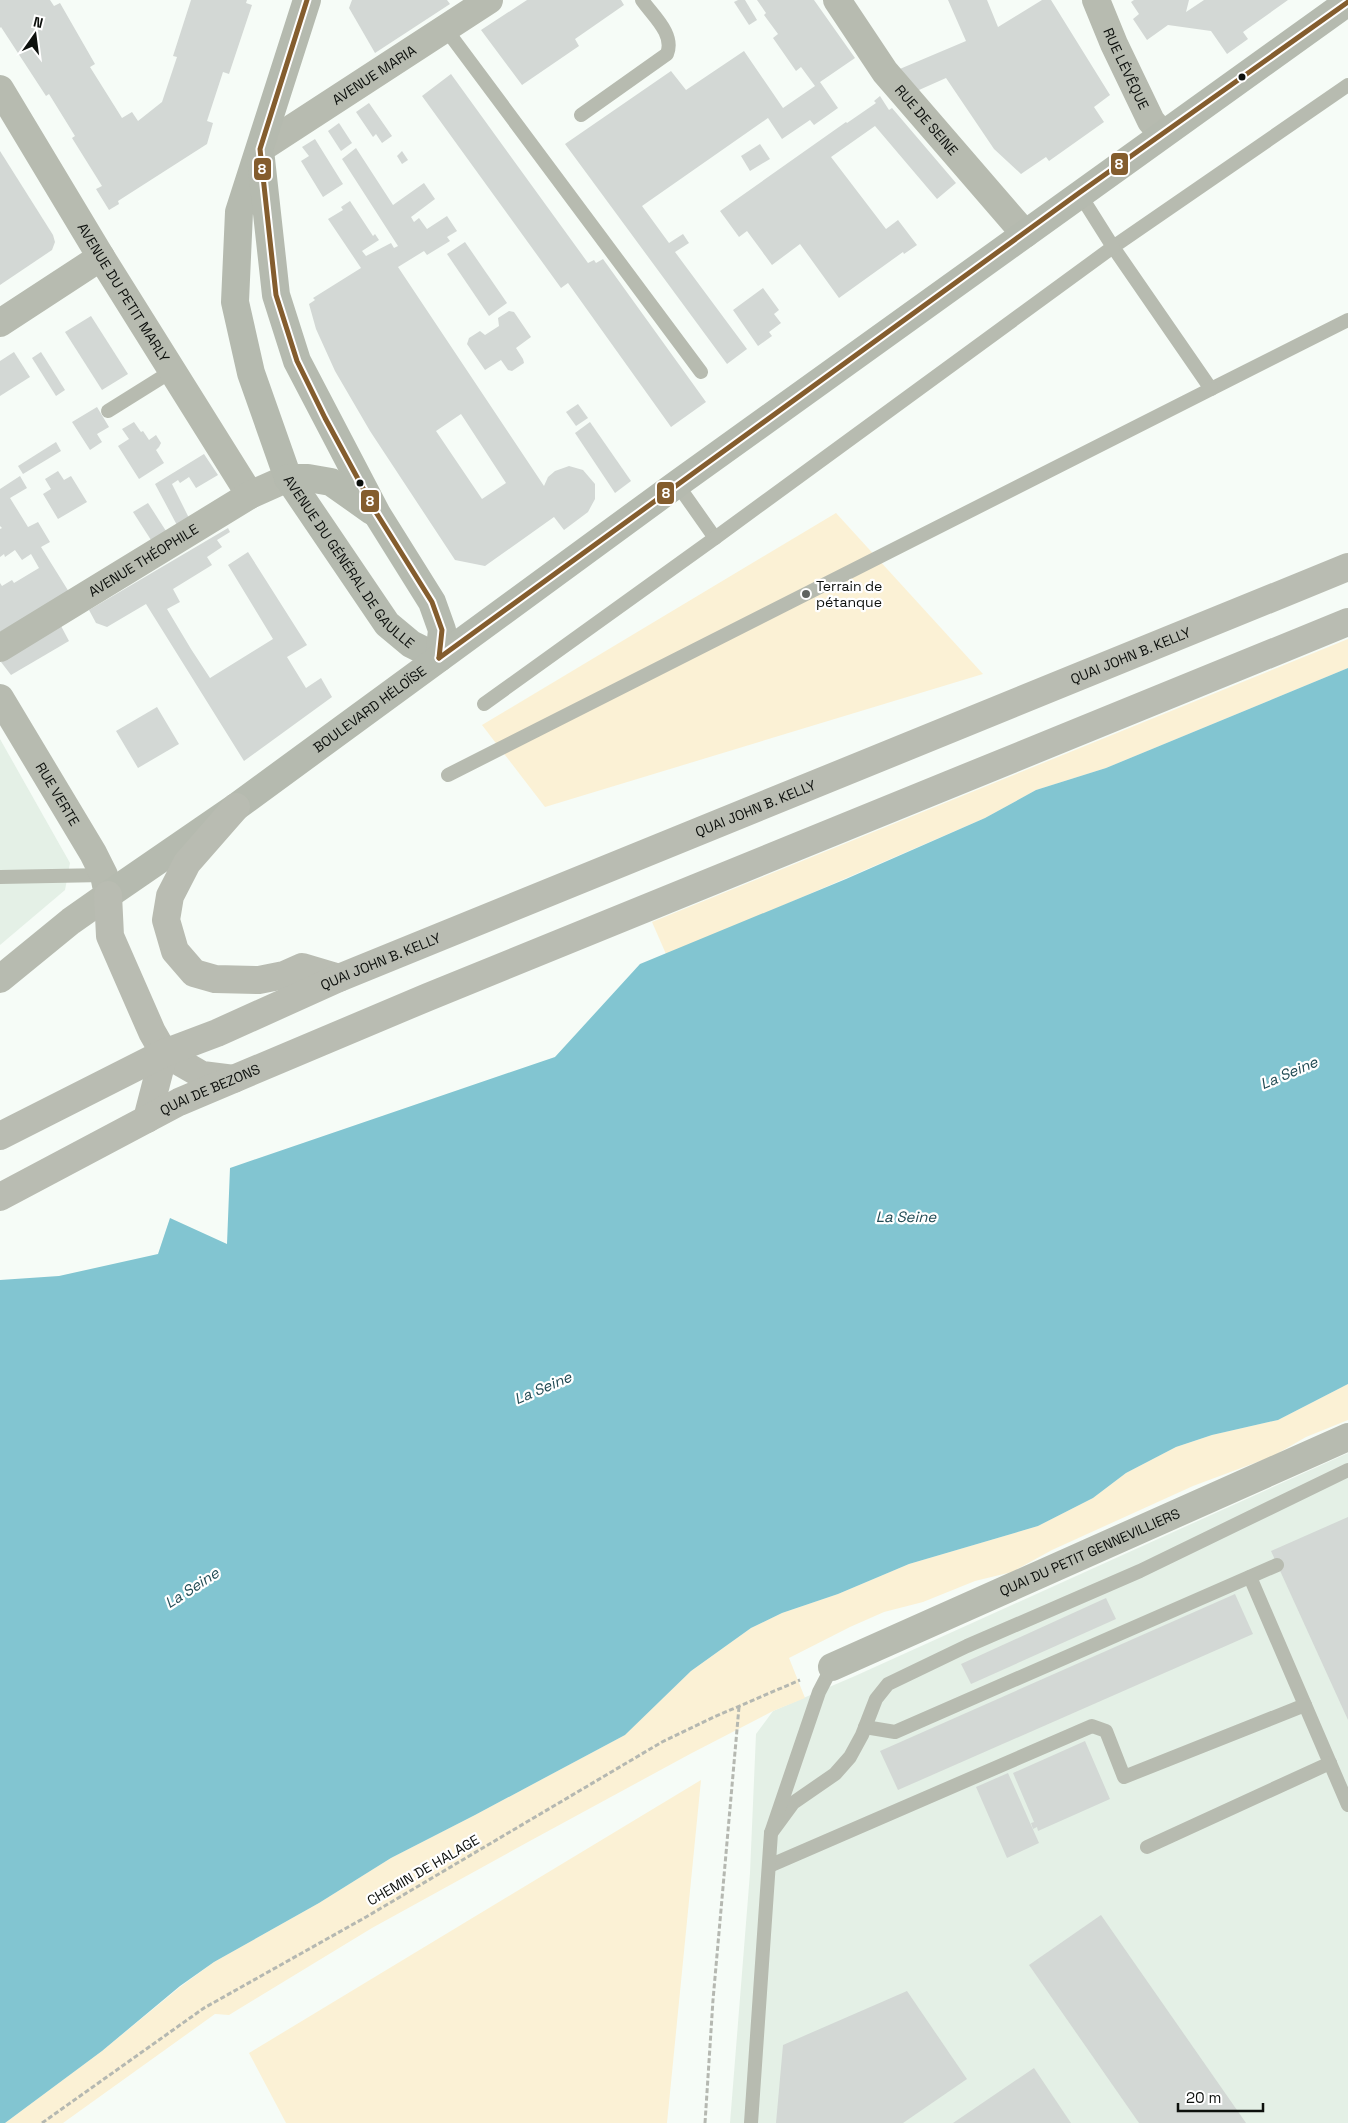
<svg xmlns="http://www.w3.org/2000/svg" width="1348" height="2123" font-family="'Space Grotesk',sans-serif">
<rect width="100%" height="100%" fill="#f6fcf7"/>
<g fill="#e4f0e6">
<polygon points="0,739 70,863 65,890 0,945"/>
<polygon points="1348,1453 1348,2123 730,2123 750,1873 756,1734 773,1711 855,1676"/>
</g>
<g fill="#fbf1d5">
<polygon points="836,513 983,674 545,807 482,725"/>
<polygon points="1348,639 1348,668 1106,768 1036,790 985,818 754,918 666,954 652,922"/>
<polygon points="1348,1384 1348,1420 1306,1437 1273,1456 1193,1486 1052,1550 1012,1572 975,1581 923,1602 884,1612 850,1627 789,1658 805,1698 773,1711 690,1754 528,1842 372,1928 229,2015 215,2014 63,2123 5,2123 102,2051 180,1987 214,1962 319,1903 391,1858 475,1815 625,1735 691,1671 751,1628 782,1613 838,1594 909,1564 1038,1526 1093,1498 1126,1473 1176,1447 1212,1435 1278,1420"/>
<polygon points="701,1780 667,2123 286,2123 249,2053"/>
</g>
<polygon fill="#82c5d1" points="1348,668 1348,1384 1278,1420 1212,1435 1176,1447 1126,1473 1093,1498 1038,1526 909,1564 838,1594 782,1613 751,1628 691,1671 625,1735 475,1815 391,1858 319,1903 214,1962 180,1986 102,2051 5,2123 0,2123 0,1280 59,1276 158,1254 170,1218 227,1244 230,1168 555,1057 640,964 846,879 985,818 1036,790 1106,768"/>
<g fill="#d3d8d5" fill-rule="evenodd">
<polygon points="0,0 50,0 54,6 60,3 95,64 90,67 122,118 132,112 138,121 162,102 177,57 173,56 191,0 247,0 246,3 252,5 229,74 223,72 207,121 213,123 207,144 118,201 119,204 109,210 96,189 102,186 72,138 75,136 49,94 46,96 1,27 0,28"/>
<polygon points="352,0 447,0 450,4 375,53 349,8"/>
<polygon points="527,0 621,0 624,5 575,39 579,46 522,85 481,30"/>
<polygon points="738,0 745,0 757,20 749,25 734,2"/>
<polygon points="757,0 814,0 855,58 820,82 838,108 814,125 810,120 782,139 768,118 642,206 669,243 683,234 689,243 675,252 747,349 727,364 565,144 671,71 686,90 744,51 783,108 815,86 801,67 796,71 773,38 778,34 764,15 766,13"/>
<polygon points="948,0 987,0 998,27 1042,0 1051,0 1110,95 1094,107 1104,122 1049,161 1046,157 1021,174 994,149 946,78 910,94 895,71 966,41"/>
<polygon points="1134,0 1189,0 1186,12 1204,0 1288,0 1243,32 1248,39 1227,54 1211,31 1168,25 1147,40 1133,19 1139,14 1131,2"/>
<polygon points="451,74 588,263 594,260 596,263 603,259 706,402 671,427 568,283 561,288 422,96"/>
<polygon points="880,96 889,110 892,108 956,183 937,199 875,126 831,157 886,229 898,220 917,245 904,254 903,252 839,298 800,244 772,265 747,231 739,237 720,211 846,122 847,123 876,103 874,101"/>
<polygon points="369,103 392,136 382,143 376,134 373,137 356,112"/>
<polygon points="339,123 352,143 341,151 328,131"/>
<polygon points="315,139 343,184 323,197 301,161 309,156 302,147"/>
<polygon points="760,144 770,159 750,171 741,156"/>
<path d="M356,148l37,57 31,-22 11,16 -24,18 3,5 5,-4 8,11 20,-13 10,15 -10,6 3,4 -23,14 -3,-4 -26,16 146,219 4,-9 7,-6 14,-5 14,4 12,14v15l-7,13 -24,18 -10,-13 -69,49 -30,-6 -85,-129 -35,-60 -19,-42 -7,-25 6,-4 -2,-2 48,-30 -33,-49 15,-9 -2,-3 9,-6 23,35 2,-2 4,6 -17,11 4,5 25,-13 3,5 4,-2 -56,-87zM461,414l45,69 -24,16 -46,-68z"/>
<polygon points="0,151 53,235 55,242 52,250 0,285"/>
<polygon points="402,151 408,160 402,164 397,156"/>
<polygon points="465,242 507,303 489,316 447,254"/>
<polygon points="763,288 779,310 774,314 781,323 769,332 772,336 758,346 733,310"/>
<polygon points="509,311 514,312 531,337 516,348 523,359 524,363 512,371 508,370 501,360 485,370 467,344 469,338 480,331 485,335 499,326 498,318"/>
<polygon points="91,316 128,374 102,390 65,332"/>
<polygon points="14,352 30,377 0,396 0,361"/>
<polygon points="41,352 65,390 56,396 32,358"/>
<polygon points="578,404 588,418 576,426 566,412"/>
<polygon points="97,407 109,427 97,434 102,442 90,450 72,422"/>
<polygon points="134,422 141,432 143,431 149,440 156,435 161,443 159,447 156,450 164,463 139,479 118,446 129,439 122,429"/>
<polygon points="590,422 631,481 615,493 575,433"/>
<polygon points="56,442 61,451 23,474 18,466"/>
<polygon points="204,454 218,475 196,488 189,477 180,483 178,480 172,484 190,520 178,527 155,484"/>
<polygon points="58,471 64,480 71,476 87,502 58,519 43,494 51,489 45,479"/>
<polygon points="20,476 27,488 10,498 28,527 38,522 50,542 41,547 69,592 0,632 0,583 2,586 12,580 14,583 39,568 31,554 22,560 15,550 5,557 4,554 0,557 0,529 2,528 0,526 0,489"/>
<polygon points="148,503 166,531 151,540 133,512"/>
<polygon points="228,528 230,532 217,540 222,547 207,557 212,565 173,589 180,602 167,609 191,649 210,678 273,639 228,565 248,552 307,645 287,657 306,688 321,678 332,697 244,761 146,604 107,627 96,623 89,610"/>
<polygon points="61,626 69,641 11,675 1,662"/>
<polygon points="157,707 179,744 138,768 116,731"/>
<polygon points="1348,1517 1348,1720 1271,1551"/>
<polygon points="1235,1594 1253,1634 898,1790 880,1751"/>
<polygon points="1106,1598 1116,1619 971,1684 961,1664"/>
<polygon points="1085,1741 1110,1799 1038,1831 1037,1827 1033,1829 1031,1823 1034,1822 1013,1773"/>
<polygon points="1008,1773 1039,1843 1007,1858 976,1787"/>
<polygon points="1101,1915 1246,2123 1139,2123 1029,1965"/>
<polygon points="907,1991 967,2079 903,2123 776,2123 783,2045"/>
<polygon points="1034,2068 1071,2123 953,2123"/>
</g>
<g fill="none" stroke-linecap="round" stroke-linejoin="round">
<g stroke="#b5b8b1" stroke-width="3" stroke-dasharray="5 2.5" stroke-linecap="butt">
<polyline points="42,2123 204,2008 366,1917 662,1742 714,1717 800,1680"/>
<polyline points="705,2123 713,2000 739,1707"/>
</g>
<g stroke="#b7bbb0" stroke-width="14">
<polyline points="445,28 701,372"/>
<polyline points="1348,85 1113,247 1211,389 1348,320"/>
<path d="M581,115l86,-61c8,-20 -14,-38 -25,-54"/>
<polyline points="108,411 172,371"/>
<polyline points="677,484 715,538"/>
<polyline points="484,704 715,538 1113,247 1079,193"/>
<polyline points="448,775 1211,389"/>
<polyline points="0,877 104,875"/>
<polyline points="1250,1577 1348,1805"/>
<polyline points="865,1727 895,1732 1277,1565"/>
<polyline points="771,1833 793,1803 835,1774 850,1757 862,1735 876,1699 888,1684 967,1646 1140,1571 1348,1470"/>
<polyline points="1147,1847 1330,1763"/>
<polyline points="769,1866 1092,1726 1106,1731 1124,1777 1305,1705"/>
<polyline points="751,2123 771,1833 819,1692 832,1667"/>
</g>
<g stroke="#b7bbb0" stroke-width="28">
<path id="s1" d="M837,0l48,72 140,162"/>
<path id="s2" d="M1096,0l18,44 37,77 11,13"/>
<path id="s3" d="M0,89l101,168 149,238"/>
<path id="s4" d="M260,149l229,-149"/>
<polyline points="0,323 101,257"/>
<path id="s5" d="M0,648l250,-153 38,-17"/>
<path id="s6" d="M0,698l93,155 11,22 4,20 -37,26 -71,58"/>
<path id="s7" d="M832,1667l516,-230"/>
</g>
<g stroke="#b5baaf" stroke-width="28">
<path id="s8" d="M307,0l-68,212 -4,90 16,71 37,105 99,146 24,20 28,14"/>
<polyline points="261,159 276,295 297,361 377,514 432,602 442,630 439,658"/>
<polyline points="288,478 308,478 331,482 372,511"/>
<path id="s9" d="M108,895l128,-88 441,-323 671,-482"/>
</g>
<g stroke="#b9bcb2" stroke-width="28">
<polyline points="236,807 187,863 170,896 166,920 175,951 194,973 215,979 259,980 284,975 302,967 339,978"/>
<polyline points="108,895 110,936 152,1032 164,1053 202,1075 234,1079"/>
<polyline points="147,1119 164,1053"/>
<path id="s10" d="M0,1136l164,-83 53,-20 122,-55 1009,-411"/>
<path id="s11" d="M0,1197l179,-95 249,-105 920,-375"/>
</g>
<defs>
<g id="bus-1">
<polyline points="307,0 260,149 276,295 297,361 325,418 377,514 432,602 442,630 439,658"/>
<polyline points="439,658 1079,193 1348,2"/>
</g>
</defs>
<use href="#bus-1" stroke="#fff" stroke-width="9"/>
<use href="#bus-1" stroke="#845d2e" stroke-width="5"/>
</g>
<g fill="#0d100d" stroke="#fff" stroke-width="2">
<circle cx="1242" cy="77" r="4.5"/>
<circle cx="360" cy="483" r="4.5"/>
</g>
<circle fill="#5f635f" stroke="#fff" stroke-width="2" cx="806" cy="594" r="5"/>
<g text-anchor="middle" stroke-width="4.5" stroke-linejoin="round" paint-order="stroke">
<g font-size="14" fill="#0d100d" stroke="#fff">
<text dy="5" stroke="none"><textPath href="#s2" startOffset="75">RUE LÉVÊQUE</textPath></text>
<text dy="5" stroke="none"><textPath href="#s4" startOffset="136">AVENUE MARIA</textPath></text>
<text dy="5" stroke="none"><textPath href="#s1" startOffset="150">RUE DE SEINE</textPath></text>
<text dy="5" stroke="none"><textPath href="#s3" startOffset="238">AVENUE DU PETIT MARLY</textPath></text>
<text dy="5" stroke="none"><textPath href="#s8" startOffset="601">AVENUE DU GÉNÉRAL DE GAULLE</textPath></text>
<text dy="5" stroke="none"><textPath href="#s5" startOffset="168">AVENUE THÉOPHILE</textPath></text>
<text dy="5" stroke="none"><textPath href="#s10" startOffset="1229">QUAI JOHN B. KELLY</textPath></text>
<text dy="5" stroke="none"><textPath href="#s9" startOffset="321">BOULEVARD HÉLOÏSE</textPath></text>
<text dy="5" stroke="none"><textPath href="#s6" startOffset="112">RUE VERTE</textPath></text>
<text dy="5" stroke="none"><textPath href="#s10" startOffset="824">QUAI JOHN B. KELLY</textPath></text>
<text dy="5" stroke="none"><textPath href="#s10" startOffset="419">QUAI JOHN B. KELLY</textPath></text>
<text dy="5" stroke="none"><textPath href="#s11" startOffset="236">QUAI DE BEZONS</textPath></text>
<text dy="5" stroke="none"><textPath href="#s7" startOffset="282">QUAI DU PETIT GENNEVILLIERS</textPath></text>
<text transform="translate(423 1870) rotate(-30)" y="5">CHEMIN DE HALAGE</text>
</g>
<g font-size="14" fill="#0d100d" stroke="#fff" text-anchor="start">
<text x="816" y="591">Terrain de<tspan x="816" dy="16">pétanque</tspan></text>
</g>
<g font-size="15" font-style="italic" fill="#204a53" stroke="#fff">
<text transform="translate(1289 1073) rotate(-23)" y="5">La Seine</text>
<text x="906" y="1222">La Seine</text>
<text transform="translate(543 1388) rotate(-23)" y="5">La Seine</text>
<text transform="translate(192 1588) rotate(-33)" y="5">La Seine</text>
</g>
</g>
<g stroke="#fff" stroke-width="2">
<rect x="1110" y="152" width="19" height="24" rx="5" fill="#845d2e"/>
<rect x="253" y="157" width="19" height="24" rx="5" fill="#845d2e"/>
<rect x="656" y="481" width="19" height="24" rx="5" fill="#845d2e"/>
<rect x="360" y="489" width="20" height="24" rx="5" fill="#845d2e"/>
</g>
<g font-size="14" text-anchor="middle" font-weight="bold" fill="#fff">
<text x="1119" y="169">8</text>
<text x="262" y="174">8</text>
<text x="666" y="498">8</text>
<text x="370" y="506">8</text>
</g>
<g transform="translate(35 35) rotate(14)" stroke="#ffffff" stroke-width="4" paint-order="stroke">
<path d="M0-4L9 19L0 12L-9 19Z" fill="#0d100d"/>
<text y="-8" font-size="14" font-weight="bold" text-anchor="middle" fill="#0d100d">N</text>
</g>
<path d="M1178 2103v8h85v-8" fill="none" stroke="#0d100d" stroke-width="2.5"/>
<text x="1186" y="2103" font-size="15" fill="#0d100d" stroke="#ffffff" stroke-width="4" paint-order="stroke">20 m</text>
</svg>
